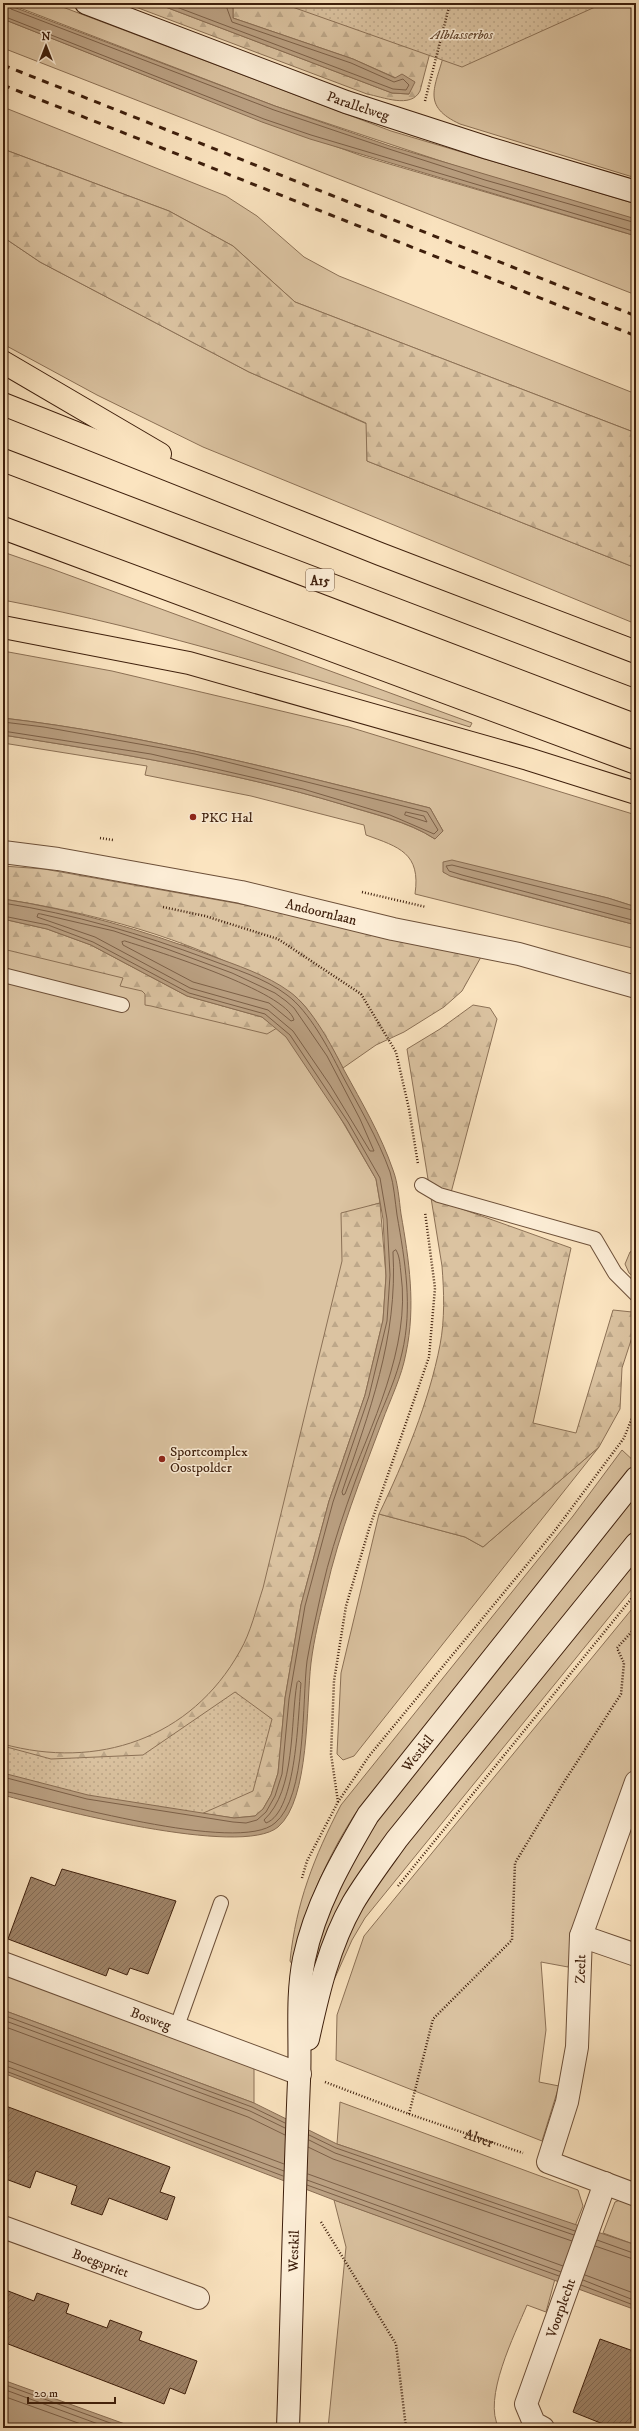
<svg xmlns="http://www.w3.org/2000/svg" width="639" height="2431" font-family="'IM FELL DW Pica',serif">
<defs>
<pattern id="forest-firs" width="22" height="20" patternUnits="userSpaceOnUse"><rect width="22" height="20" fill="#dbc3a1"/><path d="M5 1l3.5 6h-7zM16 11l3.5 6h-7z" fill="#bda789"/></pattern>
<pattern id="park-dots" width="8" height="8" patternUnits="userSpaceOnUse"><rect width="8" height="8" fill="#dbc3a1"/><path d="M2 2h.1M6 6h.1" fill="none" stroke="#bda789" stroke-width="1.8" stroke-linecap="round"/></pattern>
<pattern id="building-hatch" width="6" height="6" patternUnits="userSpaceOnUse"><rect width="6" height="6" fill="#a0856a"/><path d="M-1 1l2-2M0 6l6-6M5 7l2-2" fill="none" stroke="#846c56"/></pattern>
</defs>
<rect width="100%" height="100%" fill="#fbe4c0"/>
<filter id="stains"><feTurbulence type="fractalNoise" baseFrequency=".005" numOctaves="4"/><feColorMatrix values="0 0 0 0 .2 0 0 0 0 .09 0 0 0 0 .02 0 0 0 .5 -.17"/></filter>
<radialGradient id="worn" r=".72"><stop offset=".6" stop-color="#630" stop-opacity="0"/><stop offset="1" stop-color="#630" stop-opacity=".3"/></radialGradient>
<g fill="#dbc3a1" stroke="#8c7156">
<polygon points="7,3 52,3 391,131 636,204 636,220 486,176 275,106"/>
<path d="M554,3h82v175l-176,-54c-39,-18 -25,-36 -16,-70z"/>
<polygon points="3,19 182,90 362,156 636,236 636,295 3,48"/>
<polygon points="3,107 226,196 257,216 304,257 339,276 636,394 636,433 295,302 233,246 169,211 3,149"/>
<polygon points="3,237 40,262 249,372 367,424 367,461 636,568 636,624 203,447 97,395 3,344"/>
<path d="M3,552l49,17 420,154 -2,4c-153,-48 -309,-97 -467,-127z"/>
<path d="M3,651l109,20 237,56 287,88v92l-28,-9 -156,-37 -9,11 17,7 176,46v24l-221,-55c6,-41 -16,-47 -49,-59l-2,-10 -113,-29 -106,-21 2,-9 -144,-23v-8c114,18 228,36 338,69 31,10 66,17 94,35l8,-8 -13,-23c-141,-35 -282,-73 -427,-90z"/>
<polygon points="3,910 284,965 334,1107 376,1179 380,1203 369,1206 265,1695 108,1783 3,1756"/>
<polygon points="636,1249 636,1279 629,1273 625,1264 630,1252"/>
<polygon points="599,1447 354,1756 343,1760 337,1754 341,1673 379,1514 465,1537 483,1547"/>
<path d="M622,1450l14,13 -281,351c-30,47 -51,96 -63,150l-2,-3c6,-58 24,-104 51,-156l232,-289z"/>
<polygon points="636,1490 636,1531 384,1842 313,1974 308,1967 350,1855"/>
<path d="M636,1556v28l-271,334 -13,22 -18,40c12,-82 99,-175 151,-238 50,-62 101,-124 151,-186z"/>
<polygon points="636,1604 636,1758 579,1921 568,1967 541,1962 546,2030 539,2082 559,2086 542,2141 336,2060 337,2015 364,1936"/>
<polygon points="3,1972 254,2065 254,2103 3,2010"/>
<polygon points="340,2102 578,2190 583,2206 575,2226 337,2144"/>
<polygon points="627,2197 636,2201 636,2245 603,2233 615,2202"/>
<path d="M334,2200l221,79 -9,33 -19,-7c-12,29 -45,94 -28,123h-171l18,-181z"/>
</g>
<g fill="url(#forest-firs)" stroke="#8c7156">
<path d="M125,3h30l237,90 17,1 -13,-16 -43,-19 -120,-41v-10l-6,-5h216l-23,88c-9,18 -37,6 -53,3z"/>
<polygon points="3,149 169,211 233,246 295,302 636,433 636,568 367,461 366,423 249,372 40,262 3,237"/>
<path d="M3,866l41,3 303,54 134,34 -19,34 -18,16 -40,25 -28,13 -33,23c-7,-13 -33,-59 -43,-67 -9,-8 -23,-13 -34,-19 -80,-45 -173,-69 -263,-83z"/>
<polygon points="3,919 47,929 91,945 187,996 262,1017 277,1028 267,1034 151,1006 145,1005 145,994 142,991 120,986 123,978 3,949"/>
<path d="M473,1005l17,3 7,11 -49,185 123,44 -38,175 43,10 37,-123 19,2 4,13 -14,43 -2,41 -21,38 -116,100 -18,-10 -86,-23c25,-52 50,-112 61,-169 5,-26 4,-53 2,-79l-35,-217 33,-20z"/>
<path d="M380,1203l6,73 -3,44 -18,75 -36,106 -28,104 -16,93 -7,75 -7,22 -8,14 -8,7 -21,2 -98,-14 -133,-31v-29c94,26 188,-5 237,-93 11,-19 16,-42 23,-63l79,-327 -1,-48z"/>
</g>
<g fill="url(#park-dots)" stroke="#8c7156">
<polygon points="281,3 604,3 462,67"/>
<polygon points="235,1692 272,1719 253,1791 181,1823 3,1781 3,1746 51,1759 143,1755"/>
</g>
<g fill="#bba183" stroke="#896d53">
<polygon points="3,3 275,106 390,146 636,219 636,236 310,139 262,122 3,19"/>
<path d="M155,3h39l11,4c10,-5 19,-6 28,1v10l120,41 42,19 7,-4 13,8 -6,12 -17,-1z"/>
<path d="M3,718c145,17 286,55 427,90l13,23 -8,8c-27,-18 -62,-25 -94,-35 -110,-33 -224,-51 -338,-69z"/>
<polygon points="452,860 608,898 636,907 636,925 450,876 443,872 443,862"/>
<path d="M3,899c72,11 139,31 206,56 27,10 58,20 81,37 22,16 42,54 54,78 18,33 37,65 49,100 5,13 6,29 8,44 8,46 15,92 5,139 -4,23 -16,47 -24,69 -21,56 -43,111 -56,169 -6,23 -12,48 -15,72 -5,41 -1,137 -33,164 -37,31 -227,-19 -275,-32v-22l85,22 146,23 21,-2 8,-7 8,-14 7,-22 7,-75 16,-93 28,-104 36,-106 18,-75 3,-44 -3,-57 -7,-40 -31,-54 -59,-88 -24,-20 -75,-21 -96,-51 -44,-16 -44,-10z"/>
<polygon points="3,2010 254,2103 337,2144 636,2245 636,2310 334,2200 3,2073"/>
<polygon points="3,2380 136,2428 3,2428"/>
</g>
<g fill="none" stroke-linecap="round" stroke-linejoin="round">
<g stroke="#7c6048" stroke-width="1">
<polyline points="8,3 11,9 274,110 389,149 485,180 636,223"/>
<polyline points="166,3 393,89 406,90 409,85 403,79 394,82 351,63 232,22 225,3"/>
<polyline points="3,16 264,119 311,135 636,232"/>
<polyline points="3,722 44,727 195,754 427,812 438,830 434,834 390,815 303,789 151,754 3,731"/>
<polygon points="406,812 424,816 427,822 405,815"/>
<path d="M3,903c71,11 138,31 205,56 26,10 57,19 79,36 22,16 42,54 54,78 17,32 37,65 49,99 4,13 5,29 7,43 8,46 16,92 5,138 -5,23 -16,47 -25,69 -20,55 -42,110 -55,167 -5,24 -11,48 -15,72 -5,39 0,136 -32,162 -36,32 -223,-23 -272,-32"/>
<polyline points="636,911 452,865 446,866 449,871 462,875 636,921"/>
<polygon points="41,914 114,931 167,949 232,973 275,993 286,1001 294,1008 327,1056 360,1119 374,1151 370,1151 330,1085 293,1031 268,1010 190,988 95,937 37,917 38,914"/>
<polyline points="3,916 48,925 93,942 189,993 265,1014 290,1035 348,1122 380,1178 387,1219 390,1275 387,1321 369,1396 333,1502 305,1606 289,1699 282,1774 275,1796 266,1812 257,1820 246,1823 233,1822 87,1799 3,1777"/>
<path d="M125,941c31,10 161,50 169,79l-3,1 -22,-18 -76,-21 -70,-37 -1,-3z"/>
<path d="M396,1250c4,6 4,16 5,24 10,74 -30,151 -56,220l-2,1 -1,-3c27,-80 56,-153 51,-240z"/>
<path d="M299,1681l2,2c-3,30 -4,129 -35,140l-2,-3c32,-30 26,-96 33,-137z"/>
<polyline points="3,2015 252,2107 285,2123"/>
<polyline points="3,2020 250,2111 285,2128"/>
<polyline points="3,2026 248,2117 285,2135"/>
<polyline points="3,2059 284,2164"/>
<polyline points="3,2065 284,2171"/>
<polyline points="3,2070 283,2176"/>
<polyline points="309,2135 336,2148 575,2231"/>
<polyline points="309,2140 335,2153 574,2235"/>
<polyline points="308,2147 333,2159 572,2241"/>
<polyline points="308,2174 563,2266"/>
<polyline points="307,2180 561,2272"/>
<polyline points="307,2185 559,2276"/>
<polyline points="597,2240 636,2254"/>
<polyline points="595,2246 636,2260"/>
<polyline points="585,2275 636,2294"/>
<polyline points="583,2280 636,2301"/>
<polyline points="581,2285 636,2306"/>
<polyline points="3,2384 124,2428"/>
<polyline points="3,2389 109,2428"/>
<polyline points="3,2396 92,2428"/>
</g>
</g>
<g fill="url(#building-hatch)" stroke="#3e1f0c">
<polygon points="62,1869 176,1901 148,1974 130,1968 127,1975 109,1968 106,1976 8,1939 31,1877 55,1886"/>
<polygon points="3,2105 170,2167 160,2192 175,2197 167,2220 109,2198 102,2215 71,2204 77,2186 36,2171 30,2188 3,2178"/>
<polygon points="3,2289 34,2301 37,2293 69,2304 66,2313 107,2328 110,2320 142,2332 139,2340 197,2361 185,2394 170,2388 164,2404 3,2342"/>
<polygon points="600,2339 636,2352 636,2428 613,2428 573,2412"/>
</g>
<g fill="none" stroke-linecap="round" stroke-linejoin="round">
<defs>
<g id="lane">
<polyline points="3,975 122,1005"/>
<polyline points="422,1185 439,1195 595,1239 615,1273 636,1294"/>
<polyline points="176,2029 221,1903"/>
</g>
<g id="street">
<path id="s2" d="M3,852l55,7 183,33 152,37 126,25 117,33"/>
<polyline points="636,1782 581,1936 577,2047 567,2102 548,2162 636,2195"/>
<polyline points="581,1936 636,1955"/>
<path id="s3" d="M3,1963l297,111"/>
<path id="s4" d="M3,2227l195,71"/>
<path id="s5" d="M543,2428l-9,-5 -8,-19 79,-221"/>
</g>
<g id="secondary">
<path id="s6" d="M86,3l260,99 142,46 148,44"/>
<path d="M308,2039c10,-46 21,-94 45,-136 13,-22 29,-43 44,-64l239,-295"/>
<path id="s7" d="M288,2428c4,-116 6,-231 11,-347 2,-41 -3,-82 5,-122 11,-53 37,-98 64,-144l268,-337"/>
</g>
<g id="highway">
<polyline points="3,362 160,454"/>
<polyline points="3,404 380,554 636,652"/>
<polyline points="3,460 636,701"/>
<polyline points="3,528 636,763"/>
<polyline points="3,627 189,663 528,759 636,793"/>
</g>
</defs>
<use href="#lane" stroke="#6d5039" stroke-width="16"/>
<use href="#street" stroke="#6d5039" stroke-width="24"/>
<use href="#secondary" stroke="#3e1f0c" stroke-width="24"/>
<use href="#highway" stroke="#3e1f0c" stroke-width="24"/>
<g stroke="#3e1f0c" stroke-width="2.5" stroke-dasharray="1 2" stroke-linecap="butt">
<polyline points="425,101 450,3"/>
<polyline points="100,838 113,840"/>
<polyline points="362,892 426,907"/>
<polyline points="163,907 205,916 278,939 361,994 396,1052 409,1109 418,1164"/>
<polyline points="338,1802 331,1754 334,1681 346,1606 369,1529 429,1357 435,1288 425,1212"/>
<polyline points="302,1878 307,1861 338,1802 369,1756 553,1533 624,1438 636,1408"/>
<polyline points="398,1886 636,1593"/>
<path id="s1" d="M325,2082l84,32 114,39"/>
<polyline points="409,2114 433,2019 512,1940 515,1863 564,1782 621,1694 624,1663 617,1648 636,1627"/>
<polyline points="321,2222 396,2344 406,2428"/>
</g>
<use href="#lane" stroke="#fcedd6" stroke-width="14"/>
<use href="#street" stroke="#fcedd6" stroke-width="22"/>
<use href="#secondary" stroke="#fcedd6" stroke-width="22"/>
<use href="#highway" stroke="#fbe4c0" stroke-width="22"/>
<g stroke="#3e1f0c" stroke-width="3" stroke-dasharray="7 7" stroke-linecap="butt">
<polyline points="3,65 636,316"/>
<polyline points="3,85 636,336"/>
</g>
</g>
<g fill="#8f2418" stroke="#fcedd6" stroke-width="1.5">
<circle cx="193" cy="817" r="4"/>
<circle cx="162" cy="1459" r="4"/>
</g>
<g text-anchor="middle" stroke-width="3" stroke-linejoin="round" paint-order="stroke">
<rect fill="#fcedd6" stroke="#775d49" stroke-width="1" x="306" y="569" width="28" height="22" rx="3"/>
<g font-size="13" font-weight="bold" fill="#3e1f0c">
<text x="320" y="585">A15</text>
</g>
<g font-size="14" font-style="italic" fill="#654831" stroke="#fcedd6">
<text x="462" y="39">Alblasserbos</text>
</g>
<g font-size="14" fill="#3e1f0c" stroke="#fcedd6">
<text dy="5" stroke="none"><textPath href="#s6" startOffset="291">Parallelweg</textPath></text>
<text dy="5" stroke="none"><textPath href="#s2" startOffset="324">Andoornlaan</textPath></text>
<text dy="5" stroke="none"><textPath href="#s7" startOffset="707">Westkil</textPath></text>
<text transform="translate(580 1969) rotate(-88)" y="5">Zeelt</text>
<text dy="5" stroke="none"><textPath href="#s3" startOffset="158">Bosweg</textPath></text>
<text dy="5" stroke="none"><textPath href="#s1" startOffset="164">Alver</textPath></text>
<text dy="5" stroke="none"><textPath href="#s7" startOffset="177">Westkil</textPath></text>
<text dy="5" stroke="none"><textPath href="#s4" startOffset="104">Boegspriet</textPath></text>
<text dy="5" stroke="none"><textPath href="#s5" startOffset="133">Voorplecht</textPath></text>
</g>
<g font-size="14" fill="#3e1f0c" stroke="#fcedd6" text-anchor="start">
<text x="201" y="822">PKC Hal</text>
<text x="170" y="1456">Sportcomplex<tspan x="170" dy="16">Oostpolder</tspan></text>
</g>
</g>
<rect width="639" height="2431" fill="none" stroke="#fbe4c0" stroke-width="16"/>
<rect x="4" y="4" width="631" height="2423" fill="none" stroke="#3e1f0c" stroke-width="2"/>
<rect x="8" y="8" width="623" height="2415" fill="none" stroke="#3e1f0c"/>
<g transform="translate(46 46)" stroke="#fcedd6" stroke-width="3" paint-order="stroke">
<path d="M0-3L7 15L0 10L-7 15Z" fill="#3e1f0c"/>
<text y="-6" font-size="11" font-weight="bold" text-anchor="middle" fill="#3e1f0c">N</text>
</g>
<path d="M28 2397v6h87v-6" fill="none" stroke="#3e1f0c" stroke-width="2"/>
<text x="34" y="2397" font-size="12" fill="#3e1f0c" stroke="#fcedd6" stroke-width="3" paint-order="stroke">20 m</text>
<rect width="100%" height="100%" filter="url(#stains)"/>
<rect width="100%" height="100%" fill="url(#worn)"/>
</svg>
